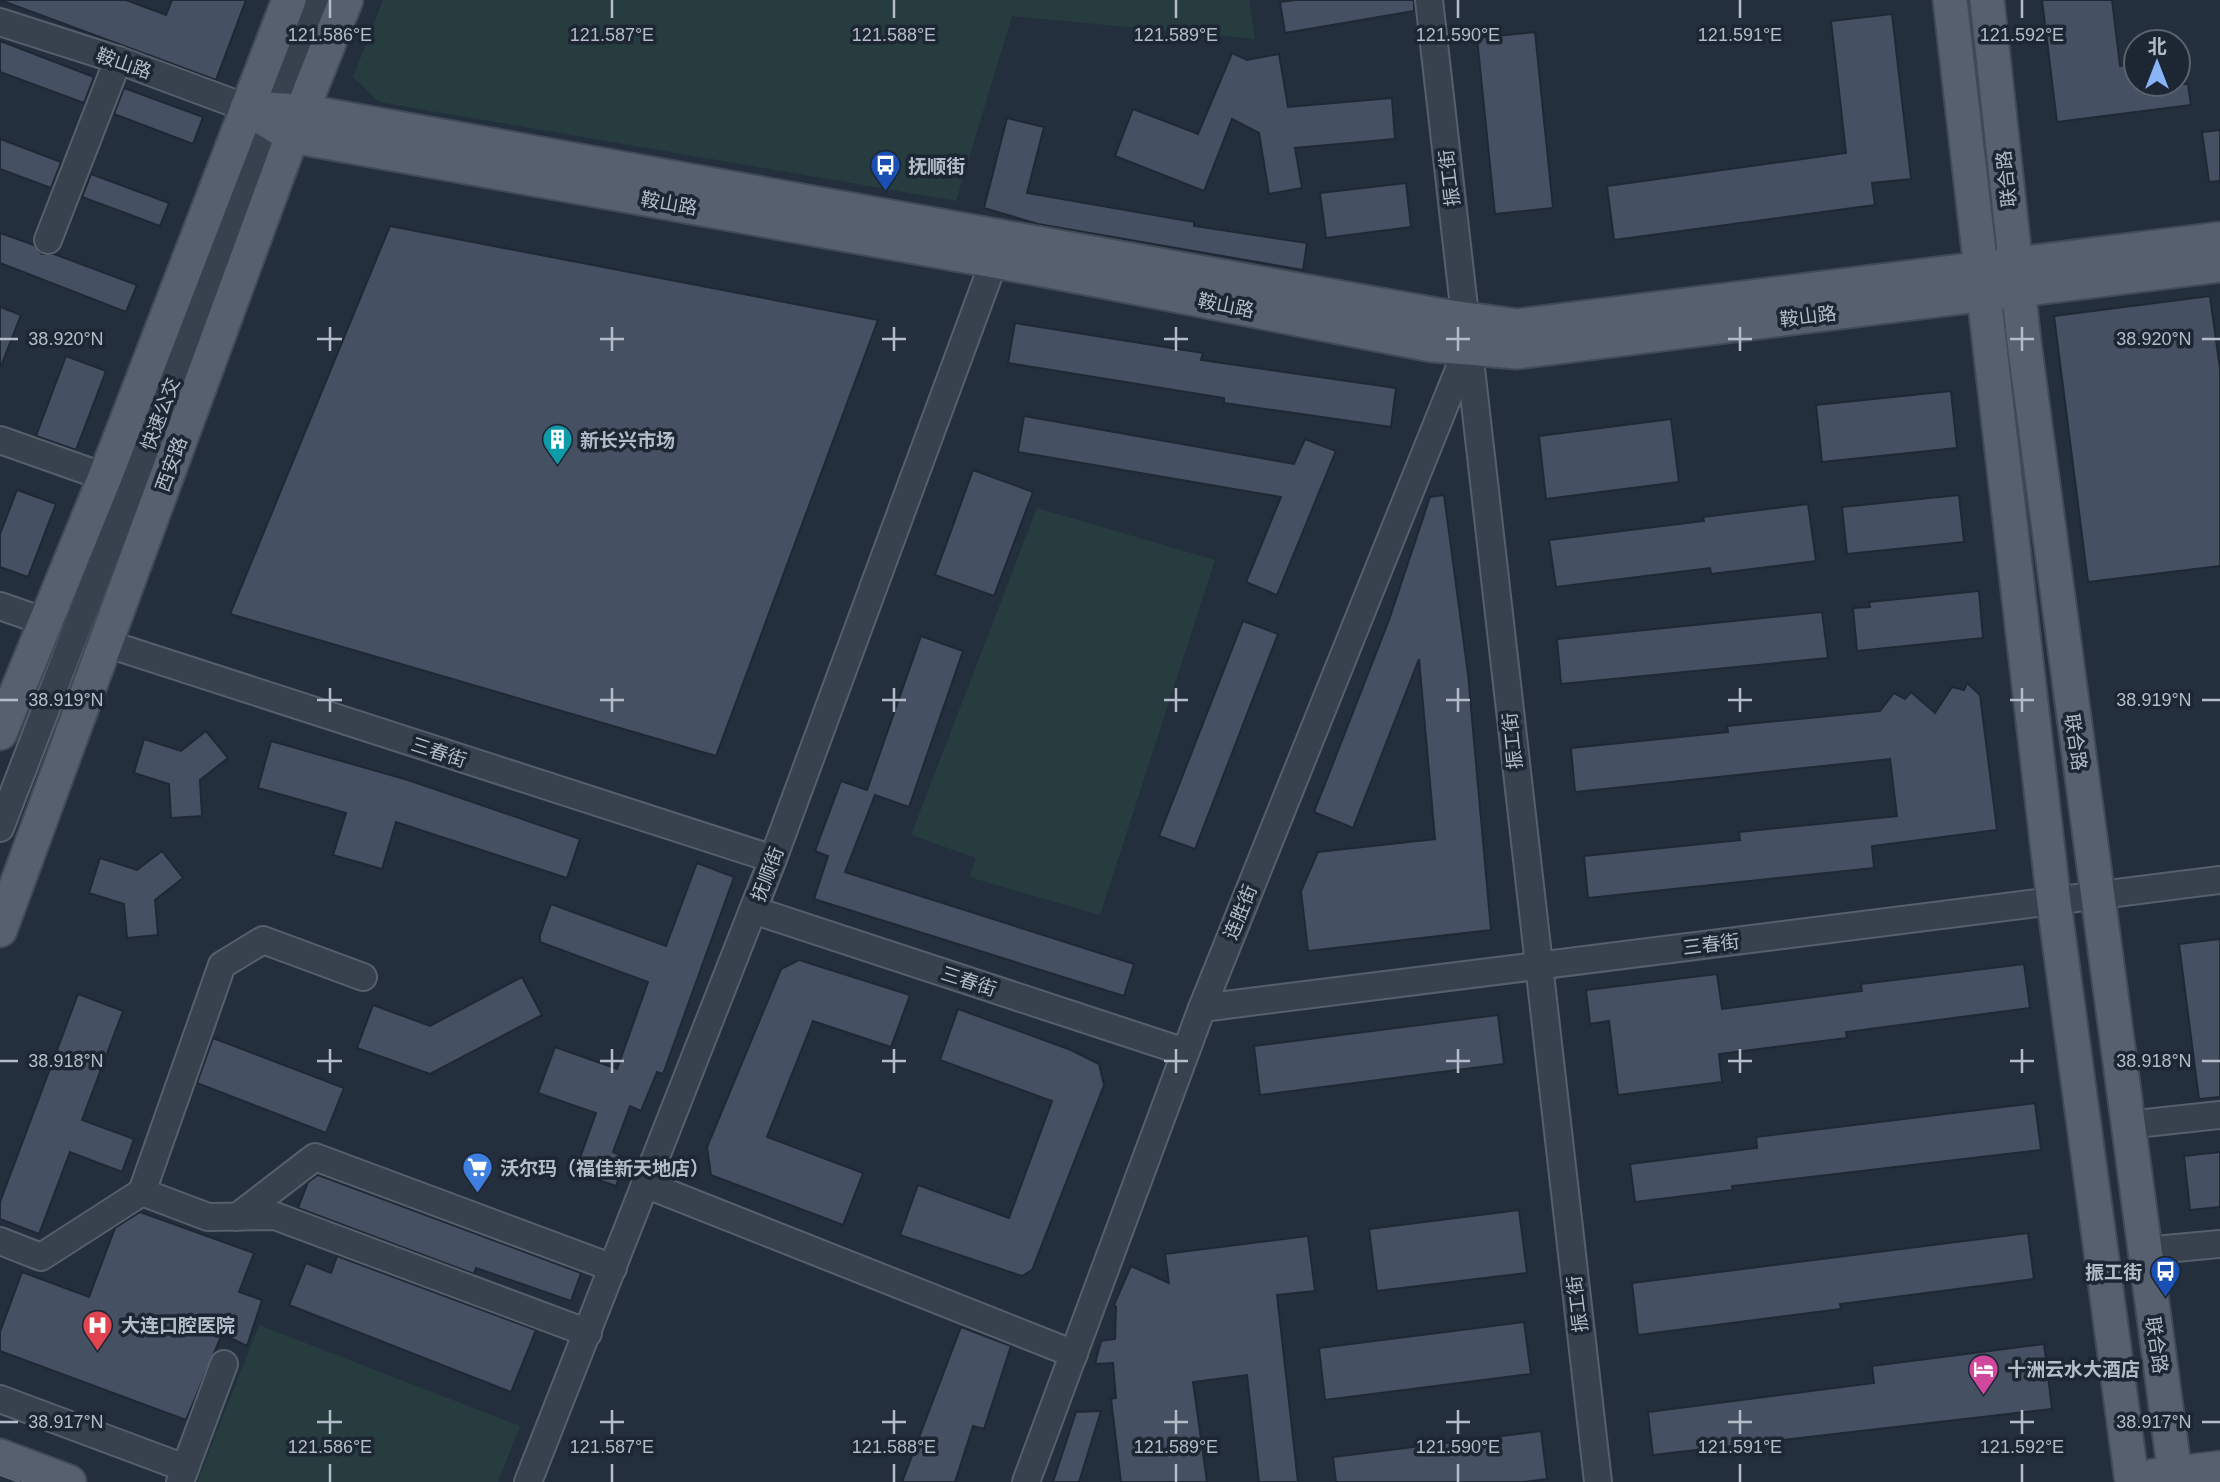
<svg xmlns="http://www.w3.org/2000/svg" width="2220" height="1482" font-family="Helvetica,'Noto Sans SC',sans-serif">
<rect width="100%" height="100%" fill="#242f3e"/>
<g fill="#263c3f">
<polygon points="383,0 1249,0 1255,39 1012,16 956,201 379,102 353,77"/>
<polygon points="1037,508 1215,560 1100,915 969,877 976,858 911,835"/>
<polygon points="259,1325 520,1426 498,1482 197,1482"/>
</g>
<g fill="#455162" stroke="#1f2835" stroke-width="2">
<polygon points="0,0 126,0 166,15 172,0 246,0 216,80"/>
<polygon points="1296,0 1414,0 1414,11 1285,33 1280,2"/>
<polygon points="2042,0 2112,0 2120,66 2136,64 2136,84 2188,84 2191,105 2057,122"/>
<polygon points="1892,14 1911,179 1872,183 1875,205 1614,240 1607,186 1846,153 1831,21"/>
<polygon points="1535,32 1553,208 1495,214 1477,38"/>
<polygon points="0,41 94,77 84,103 0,72"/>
<polygon points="1232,53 1247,60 1279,54 1288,107 1392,98 1395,139 1295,148 1302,188 1269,194 1259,133 1232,119 1204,191 1115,156 1133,109 1198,134"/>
<polygon points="124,88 203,117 193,144 114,114"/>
<polygon points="1007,118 1044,127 1027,193 1194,222 1194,226 1307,243 1303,270 1038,224 984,208"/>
<polygon points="2220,130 2220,181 2209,182 2202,132"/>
<polygon points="0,139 61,162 51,188 0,169"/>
<polygon points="91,174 169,203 160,226 82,197"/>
<polygon points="1406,183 1411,227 1326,238 1320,193"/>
<polygon points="390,226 878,320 716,756 230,614"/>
<polygon points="0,233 34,245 42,254 54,254 137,285 126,312 0,263"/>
<polygon points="2210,296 2220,369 2220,566 2088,582 2054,316"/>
<polygon points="0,307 21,315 1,366 0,366"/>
<polygon points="1015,323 1203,353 1201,360 1396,388 1391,427 1224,403 1224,398 1008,363"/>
<polygon points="66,356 106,371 76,450 36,436"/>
<polygon points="1951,391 1957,448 1822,462 1816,405"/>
<polygon points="1024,416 1294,464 1305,439 1336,451 1277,595 1246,582 1281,497 1018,452"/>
<polygon points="1671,419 1679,482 1546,499 1539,436"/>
<polygon points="973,470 1033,492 994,596 935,575"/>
<polygon points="17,490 56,504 28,577 0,567 0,534"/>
<polygon points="1444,495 1468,674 1491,930 1308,951 1301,891 1318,852 1435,839 1419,659 1353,828 1314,812 1389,620 1430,497"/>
<polygon points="1959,495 1964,542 1847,554 1842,507"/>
<polygon points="1808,504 1816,561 1711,574 1710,568 1556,587 1549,540 1704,521 1703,517"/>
<polygon points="1979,591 1983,638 1857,651 1853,608 1870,607 1869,602"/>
<polygon points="1822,612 1828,658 1561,684 1557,639"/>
<polygon points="1243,621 1278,634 1195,849 1159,836"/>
<polygon points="921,636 963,651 909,807 875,795 845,872 1134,964 1124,996 814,899 828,856 815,851 841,781 867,790"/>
<polygon points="1967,683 1980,695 1997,830 1872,846 1874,868 1588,898 1584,856 1740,840 1739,832 1897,816 1890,759 1575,792 1571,748 1728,732 1727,726 1880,711 1894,693 1905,699 1911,692 1935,713 1952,687 1964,690"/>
<polygon points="206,731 228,758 200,780 202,816 171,818 169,784 134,773 144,739 181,751"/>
<polygon points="271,741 408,780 580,839 567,878 396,822 382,869 333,855 346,813 258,788"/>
<polygon points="162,851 183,878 155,900 158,935 127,938 124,904 89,893 100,858 137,870"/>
<polygon points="697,863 734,877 663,1074 657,1072 641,1111 630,1106 613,1152 626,1158 616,1186 575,1172 596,1113 538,1093 555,1047 617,1069 648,982 540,942 540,935 551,904 666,946"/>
<polygon points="2220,939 2220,1097 2199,1099 2179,944"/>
<polygon points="799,960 910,995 891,1047 813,1021 767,1137 863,1173 843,1225 711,1175 707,1147 781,969"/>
<polygon points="2024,964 2030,1008 1846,1032 1847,1038 1719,1054 1722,1082 1618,1095 1609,1021 1590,1024 1586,990 1717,974 1722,1009 1862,991 1861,984"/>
<polygon points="522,977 542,1015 430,1074 357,1048 373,1005 430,1026"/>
<polygon points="78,994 123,1011 82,1120 134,1139 122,1172 70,1152 39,1234 0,1219 0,1202"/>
<polygon points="958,1009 1071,1050 1099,1064 1104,1085 1032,1270 1022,1276 900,1235 918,1185 1009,1218 1052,1101 940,1060"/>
<polygon points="1498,1015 1504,1064 1260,1095 1254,1046"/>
<polygon points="213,1038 344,1088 326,1133 197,1083"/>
<polygon points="2035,1103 2041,1150 1732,1186 1733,1190 1635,1202 1630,1164 1757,1148 1756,1137"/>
<polygon points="2220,1152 2220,1207 2190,1210 2184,1156"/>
<polygon points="318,1175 581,1273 571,1301 476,1268 474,1274 298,1208 308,1182"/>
<polygon points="1519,1210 1527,1273 1377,1291 1369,1229"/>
<polygon points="140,1212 254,1253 239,1292 262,1300 247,1346 222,1334 186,1420 0,1351 0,1332 22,1272 89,1297 115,1228"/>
<polygon points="2028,1233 2034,1279 1840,1304 1841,1309 1638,1335 1632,1283"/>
<polygon points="1308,1236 1315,1291 1277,1295 1298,1482 1259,1482 1247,1375 1193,1382 1207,1482 1121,1482 1111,1399 1116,1398 1113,1363 1095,1364 1101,1341 1115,1339 1116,1307 1114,1305 1131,1266 1169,1283 1165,1254"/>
<polygon points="337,1256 536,1330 511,1392 289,1305 306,1263 331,1273"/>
<polygon points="1524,1322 1531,1374 1325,1400 1319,1348"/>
<polygon points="961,1327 1011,1346 984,1429 973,1426 955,1482 902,1482"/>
<polygon points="2044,1344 2052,1409 1653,1455 1648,1412 1874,1383 1872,1366"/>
<polygon points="1101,1411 1079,1482 1053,1482 1076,1412"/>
<polygon points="1541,1431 1547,1479 1524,1482 1336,1482 1333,1457"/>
</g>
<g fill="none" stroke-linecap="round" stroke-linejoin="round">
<defs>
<g id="minor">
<polyline points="1429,0 1598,1482"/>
<polyline points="0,22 118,60 247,108"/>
<polyline points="48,240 118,60"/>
<polyline points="0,440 105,477"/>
<polyline points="0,606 43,621"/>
<polyline points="105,643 773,859"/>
<polyline points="0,828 319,0"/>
<polyline points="753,910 1185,1052"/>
<polyline points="1202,1008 2220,880"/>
<polyline points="2127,1125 2220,1115"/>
<polyline points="645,1184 1074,1354"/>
<polyline points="142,1192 222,965 263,940 363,977"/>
<polyline points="237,1217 315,1157 613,1268"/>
<polyline points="0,1241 41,1257 142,1192 208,1217 275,1216 588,1333"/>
<polyline points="2144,1251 2220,1244"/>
<polyline points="0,1399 185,1468"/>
<polyline points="180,1482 224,1364"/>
<polyline points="528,1482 773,859 994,261"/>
<polyline points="1026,1482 1202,1008 1466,352"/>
</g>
<g id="major">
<polyline points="1950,0 2054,903 2132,1482"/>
<polyline points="1987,0 2024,342 2176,1482"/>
<polyline points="247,108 292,136 1050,271 1432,345 1517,352 2220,265"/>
<polyline points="249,108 302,111 1437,315 1517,326 2220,239"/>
<polyline points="0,733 105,477 289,0"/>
<polyline points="0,930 292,136 346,0"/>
<polyline points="0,1456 69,1482"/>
<polyline points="2153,1476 2220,1468"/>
</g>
</defs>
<use href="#minor" stroke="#565f6c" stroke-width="30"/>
<use href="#major" stroke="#414a57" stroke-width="37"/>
<use href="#minor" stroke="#38414e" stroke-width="26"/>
<use href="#major" stroke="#56606e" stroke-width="33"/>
<polyline stroke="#5a6575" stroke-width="2" points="0,1475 19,1482"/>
</g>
<path fill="none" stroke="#b4bcc9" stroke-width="2.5" d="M330,0v18M612,0v18M894,0v18M1176,0v18M1458,0v18M1740,0v18M2022,0v18M330,327v24M612,327v24M894,327v24M1176,327v24M1458,327v24M1740,327v24M2022,327v24M0,339h18M317,339h25M600,339h24M882,339h24M1164,339h24M1446,339h24M1728,339h24M2010,339h24M2202,339h18M330,688v24M612,688v24M894,688v24M1176,688v24M1458,688v24M1740,688v24M2022,688v24M0,700h18M317,700h25M600,700h24M882,700h24M1164,700h24M1446,700h24M1728,700h24M2010,700h24M2202,700h18M330,1049v24M612,1049v24M894,1049v24M1176,1049v24M1458,1049v24M1740,1049v24M2022,1049v24M0,1061h18M317,1061h25M600,1061h24M882,1061h24M1164,1061h24M1446,1061h24M1728,1061h24M2010,1061h24M2202,1061h18M330,1410v24M612,1410v24M894,1410v24M1176,1410v24M1458,1410v24M1740,1410v24M2022,1410v24M0,1422h18M317,1422h25M600,1422h24M882,1422h24M1164,1422h24M1446,1422h24M1728,1422h24M2010,1422h24M2202,1422h18M330,1464v18M612,1464v18M894,1464v18M1176,1464v18M1458,1464v18M1740,1464v18M2022,1464v18"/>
<defs>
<symbol id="bus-pin" viewBox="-11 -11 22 30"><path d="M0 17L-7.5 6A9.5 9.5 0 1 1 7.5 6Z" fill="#1a4fb4" stroke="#1d2633"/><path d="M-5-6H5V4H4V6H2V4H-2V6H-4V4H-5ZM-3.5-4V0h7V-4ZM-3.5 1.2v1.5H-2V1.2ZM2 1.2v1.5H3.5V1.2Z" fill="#fff"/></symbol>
<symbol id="building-pin" viewBox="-11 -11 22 30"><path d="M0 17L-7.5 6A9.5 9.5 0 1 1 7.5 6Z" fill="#0f9aa8" stroke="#1d2633"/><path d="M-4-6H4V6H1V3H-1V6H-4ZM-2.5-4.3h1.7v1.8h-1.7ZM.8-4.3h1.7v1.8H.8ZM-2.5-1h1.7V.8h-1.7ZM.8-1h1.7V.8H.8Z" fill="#fff"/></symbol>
<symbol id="supermarket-pin" viewBox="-11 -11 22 30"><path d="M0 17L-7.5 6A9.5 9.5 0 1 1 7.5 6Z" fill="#3f7fe0" stroke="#1d2633"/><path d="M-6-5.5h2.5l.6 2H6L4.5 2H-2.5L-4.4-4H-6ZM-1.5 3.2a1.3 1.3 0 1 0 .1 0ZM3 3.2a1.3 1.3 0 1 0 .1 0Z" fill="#fff"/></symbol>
<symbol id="hospital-pin" viewBox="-11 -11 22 30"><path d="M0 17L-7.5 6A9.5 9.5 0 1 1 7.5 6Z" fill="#e0444e" stroke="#1d2633"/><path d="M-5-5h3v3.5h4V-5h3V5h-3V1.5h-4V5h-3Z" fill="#fff"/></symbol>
<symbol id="hotel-pin" viewBox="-11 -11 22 30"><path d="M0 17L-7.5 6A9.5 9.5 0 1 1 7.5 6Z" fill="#d1479c" stroke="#1d2633"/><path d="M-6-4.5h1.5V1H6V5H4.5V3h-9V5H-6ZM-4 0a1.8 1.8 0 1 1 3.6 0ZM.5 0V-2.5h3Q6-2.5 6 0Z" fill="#fff"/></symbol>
</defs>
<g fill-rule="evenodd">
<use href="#bus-pin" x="868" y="148" width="35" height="47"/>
<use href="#building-pin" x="540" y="422" width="35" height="47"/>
<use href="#supermarket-pin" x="460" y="1150" width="35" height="47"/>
<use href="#bus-pin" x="2148" y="1254" width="35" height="47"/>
<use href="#hospital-pin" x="80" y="1308" width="35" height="47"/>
<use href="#hotel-pin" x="1966" y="1352" width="35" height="47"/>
</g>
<g text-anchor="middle" stroke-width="7" stroke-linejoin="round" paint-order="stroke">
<g font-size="19" fill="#b4bcc9" stroke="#1d2633">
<text transform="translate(124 63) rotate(19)" y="7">鞍山路</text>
<text transform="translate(1449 178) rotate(-97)" y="7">振工街</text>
<text transform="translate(2006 179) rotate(-96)" y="7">联合路</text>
<text transform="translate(669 203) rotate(10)" y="7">鞍山路</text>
<text transform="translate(1226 305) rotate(11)" y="7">鞍山路</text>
<text transform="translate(1808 316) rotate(-7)" y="7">鞍山路</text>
<text transform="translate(160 414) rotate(-69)" y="7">快速公交</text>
<text transform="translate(171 464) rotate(-70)" y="7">西安路</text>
<text transform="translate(1512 741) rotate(-96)" y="7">振工街</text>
<text transform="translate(2076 742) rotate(82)" y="7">联合路</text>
<text transform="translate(439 752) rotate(18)" y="7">三春街</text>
<text transform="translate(767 874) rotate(-69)" y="7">抚顺街</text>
<text transform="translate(1240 912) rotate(-68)" y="7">连胜街</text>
<text transform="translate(1711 944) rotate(-7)" y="7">三春街</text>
<text transform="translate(969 981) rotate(18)" y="7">三春街</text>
<text transform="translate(1577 1304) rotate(-97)" y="7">振工街</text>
<text transform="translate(2157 1345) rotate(82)" y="7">联合路</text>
</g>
<g font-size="19" font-weight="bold" fill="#b4bcc9" stroke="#1d2633" text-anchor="start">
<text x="908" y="173">抚顺街</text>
<text x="580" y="447">新长兴市场</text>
<text x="500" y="1175">沃尔玛（福佳新天地店）</text>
<text x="2142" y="1279" text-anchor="end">振工街</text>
<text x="121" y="1332">大连口腔医院</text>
<text x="2007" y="1376">十洲云水大酒店</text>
</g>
</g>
<g font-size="18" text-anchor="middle" fill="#b4bcc9" stroke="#1d2633" stroke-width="7" stroke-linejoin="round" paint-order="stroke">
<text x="330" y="41">121.586°E</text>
<text x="612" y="41">121.587°E</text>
<text x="894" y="41">121.588°E</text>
<text x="1176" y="41">121.589°E</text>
<text x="1458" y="41">121.590°E</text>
<text x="1740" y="41">121.591°E</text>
<text x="2022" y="41">121.592°E</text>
<text x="66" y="345">38.920°N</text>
<text x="2154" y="345">38.920°N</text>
<text x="66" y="706">38.919°N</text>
<text x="2154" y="706">38.919°N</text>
<text x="66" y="1067">38.918°N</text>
<text x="2154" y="1067">38.918°N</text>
<text x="66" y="1428">38.917°N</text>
<text x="2154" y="1428">38.917°N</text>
<text x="330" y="1453">121.586°E</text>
<text x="612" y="1453">121.587°E</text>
<text x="894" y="1453">121.588°E</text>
<text x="1176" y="1453">121.589°E</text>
<text x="1458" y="1453">121.590°E</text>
<text x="1740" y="1453">121.591°E</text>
<text x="2022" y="1453">121.592°E</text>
</g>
<g transform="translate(2157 63)"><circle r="33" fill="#1d2633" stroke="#59626f" stroke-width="2"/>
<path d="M0-5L12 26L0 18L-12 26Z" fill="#8ab4f8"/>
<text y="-10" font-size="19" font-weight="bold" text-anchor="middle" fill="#b4bcc9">北</text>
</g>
</svg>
